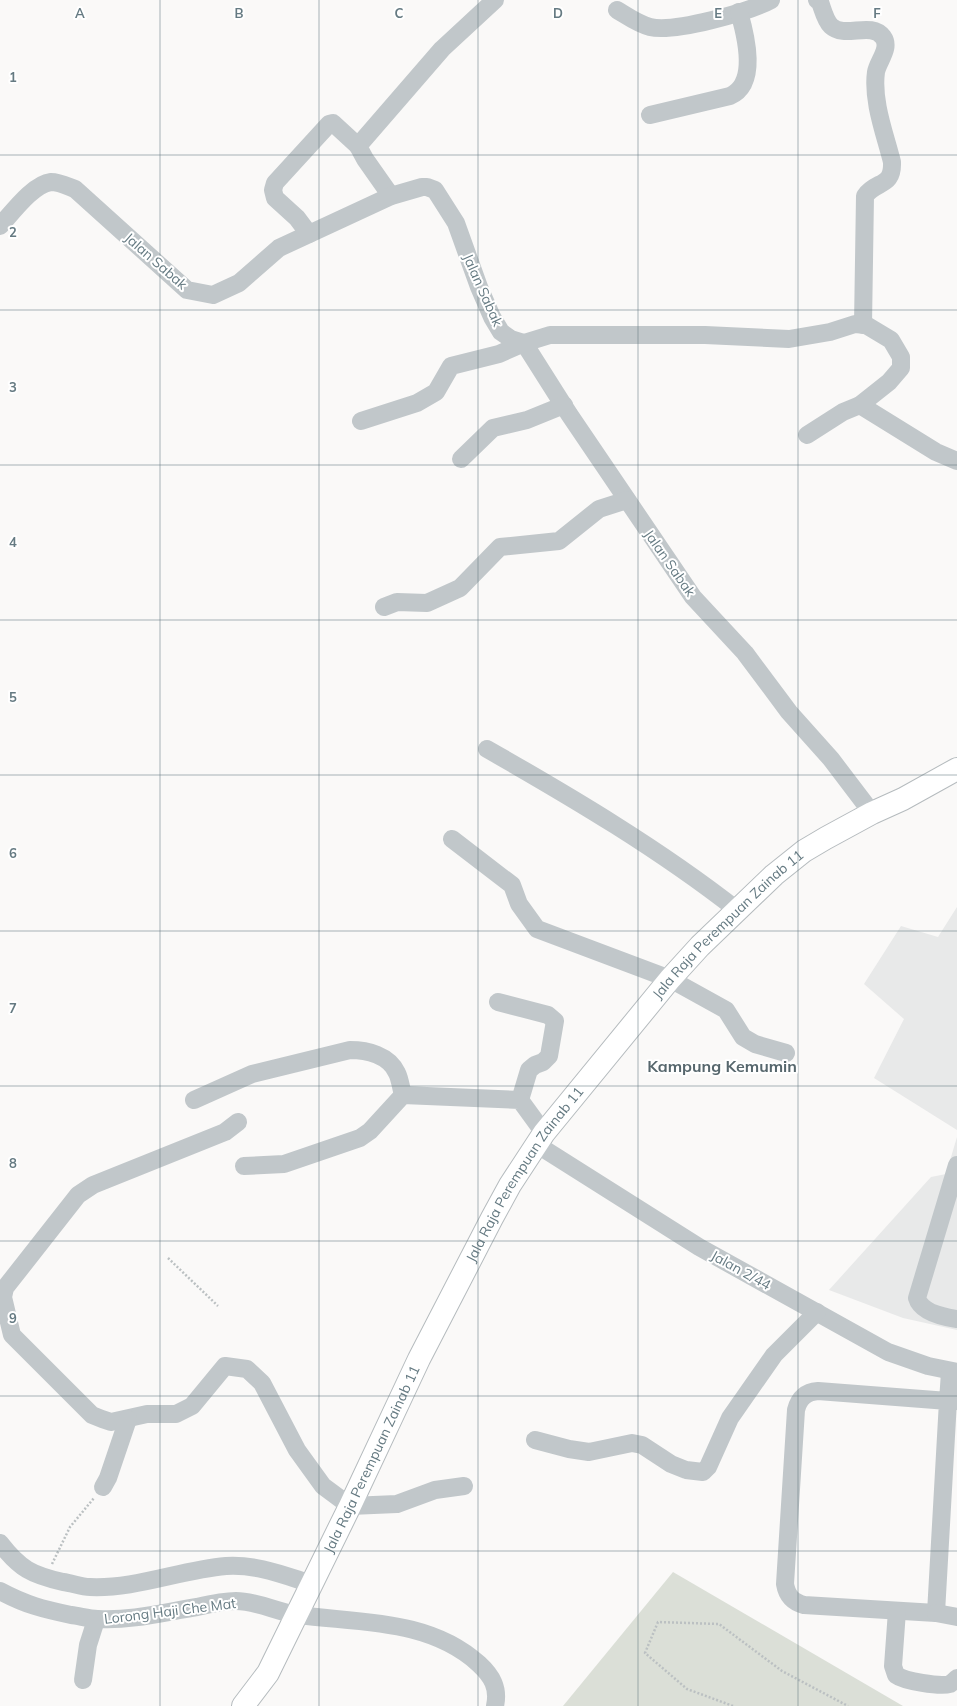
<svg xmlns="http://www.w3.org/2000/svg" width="957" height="1706" font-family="Mulish,sans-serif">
<rect width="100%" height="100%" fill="#faf9f8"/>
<g fill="#e8e9e9">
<polygon points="957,907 957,1130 874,1078 904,1019 864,984 901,926 938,937"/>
<polygon points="957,1137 957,1330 903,1318 829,1290 931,1177 946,1174"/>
</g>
<polygon fill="#dbdfd7" points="673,1572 903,1706 563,1706"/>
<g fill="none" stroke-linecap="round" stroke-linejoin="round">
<defs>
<g id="major">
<path id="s1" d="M243,1706l25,-33 82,-167 69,-147 73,-141 18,-33 34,-52 126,-154 30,-33 74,-71 30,-24 22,-13 46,-25 31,-14 54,-30"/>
</g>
</defs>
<use href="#major" stroke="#b5bbbe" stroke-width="24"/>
<g stroke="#bbc0c2" stroke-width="2.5" stroke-dasharray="2 2" stroke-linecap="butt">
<polyline points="168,1258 218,1306"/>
<polyline points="52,1564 70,1527 94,1498"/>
<polyline points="733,1706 687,1689 645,1653 658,1622 719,1624 782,1671 848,1706"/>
</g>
<g stroke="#c1c7ca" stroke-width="18">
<path d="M817,0l3,2c3,8 5,18 11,24 14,13 40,-5 52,11 8,11 -5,24 -7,35 -4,29 9,62 16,90 1,26 -16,18 -27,34l-2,129"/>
<path d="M617,10c10,6 21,14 33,17 24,6 99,-15 121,-27"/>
<path d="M650,115l80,-19c28,-12 16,-60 9,-84"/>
<polyline points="391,196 365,159 358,146 442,49 495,0"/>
<path d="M0,226c12,-13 33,-42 51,-44 8,0 16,4 24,7l112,101 26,5 26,-12 40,-35 112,-52 31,-9h5l8,3 21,33 23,64 13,30 9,15 10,7 13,4 45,71 124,183 52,56 44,59 42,47 41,54"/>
<polyline points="309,234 297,218 275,198 273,190 275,183 329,124 333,123 358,146"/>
<polyline points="860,405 936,452 957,461"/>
<polyline points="361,421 417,403 436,392 451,366 499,354 524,343 550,335 705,335 789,339 830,332 855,324 866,325 891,340 901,357 901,368 889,382 860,405 843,412 807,435"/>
<polyline points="461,459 493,428 527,420 564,405"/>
<polyline points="384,607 397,602 427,603 460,588 500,547 559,541 599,509 627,500"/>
<path d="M487,749c86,49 172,100 250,161"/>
<polyline points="452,839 512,885 519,904 537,929 670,979 726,1010 743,1037 755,1044 786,1053"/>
<polyline points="498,1002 548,1015 555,1021 549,1056 543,1062 535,1065 529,1070 520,1100"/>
<path d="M194,1100l58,-26 98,-24c17,0 39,5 47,23 3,6 4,15 6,22"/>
<polyline points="238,1122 225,1132 93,1185 78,1195 5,1288 3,1297 12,1335 92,1415 102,1419 111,1422 147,1414 176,1414 192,1406 225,1366 247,1369 262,1383 297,1450 323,1486 350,1506 397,1504 435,1490 464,1486"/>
<polyline points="536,1144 699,1247 888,1352 928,1366 957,1372"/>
<path d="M957,1165l-40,133c4,14 26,19 40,21"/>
<polyline points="244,1166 284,1164 360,1138 370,1131 403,1095 520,1100 544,1133"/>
<path d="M950,1372l-2,29 -12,212 -132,-8c-11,-3 -17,-9 -19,-21l11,-174c3,-12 10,-18 22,-19l130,10h9"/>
<polyline points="535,1440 569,1449 589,1452 632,1443 642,1445 671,1464 686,1470 703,1472 708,1467 730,1418 774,1355 817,1312"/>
<polyline points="103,1487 108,1478 128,1419"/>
<path d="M0,1543c20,26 32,32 63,39 9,1 18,5 27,5 46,2 90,-17 136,-21 30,-2 57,9 86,18"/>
<path d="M0,1591c26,14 43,18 71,24 9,1 18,4 27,4 33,2 67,-7 99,-12 13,-3 26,-6 39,-6 21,0 41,11 62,14 62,8 132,4 181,49 13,12 20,24 16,42"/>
<path d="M897,1611l-4,55 3,9c8,6 44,12 54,9 3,-2 5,-4 7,-6"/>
<polyline points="936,1613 957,1617"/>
<polyline points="83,1680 88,1645 96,1620"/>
</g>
<use href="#major" stroke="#fff" stroke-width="22"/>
</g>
<path fill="none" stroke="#657a82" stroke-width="1" stroke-opacity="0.55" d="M160,0v1706M319,0v1706M478,0v1706M638,0v1706M798,0v1706M0,155h957M0,310h957M0,465h957M0,620h957M0,775h957M0,931h957M0,1086h957M0,1241h957M0,1396h957M0,1551h957"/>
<g text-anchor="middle" stroke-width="4" stroke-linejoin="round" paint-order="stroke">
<g font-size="14" fill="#657a82" stroke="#fff">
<text transform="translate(156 261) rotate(41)" y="5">Jalan Sabak</text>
<text transform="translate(483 290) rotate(66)" y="5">Jalan Sabak</text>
<text transform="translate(670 563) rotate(55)" y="5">Jalan Sabak</text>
<text dy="5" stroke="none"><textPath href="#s1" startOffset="927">Jala Raja Perempuan Zainab 11</textPath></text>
<text dy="5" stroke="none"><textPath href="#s1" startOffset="603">Jala Raja Perempuan Zainab 11</textPath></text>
<text transform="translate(741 1270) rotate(29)" y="5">Jalan 2/44</text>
<text dy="5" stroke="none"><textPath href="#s1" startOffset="279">Jala Raja Perempuan Zainab 11</textPath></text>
<text transform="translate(170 1611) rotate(-7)" y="5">Lorong Haji Che Mat</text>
</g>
<g font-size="16" font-weight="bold" fill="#57676d" stroke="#fff">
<text x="722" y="1072">Kampung Kemumin</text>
</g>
</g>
<g font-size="13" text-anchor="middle" font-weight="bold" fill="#657a82" stroke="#fff" stroke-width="4" stroke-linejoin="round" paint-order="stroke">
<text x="80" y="18">A</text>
<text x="239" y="18">B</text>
<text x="399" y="18">C</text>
<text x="558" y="18">D</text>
<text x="718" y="18">E</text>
<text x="877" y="18">F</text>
<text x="13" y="82">1</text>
<text x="13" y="237">2</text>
<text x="13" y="392">3</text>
<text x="13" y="547">4</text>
<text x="13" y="702">5</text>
<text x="13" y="858">6</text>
<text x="13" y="1013">7</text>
<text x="13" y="1168">8</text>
<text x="13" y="1323">9</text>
</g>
</svg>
